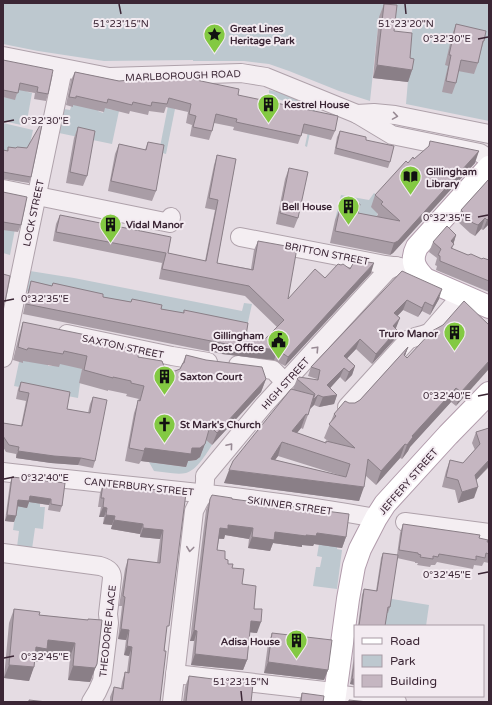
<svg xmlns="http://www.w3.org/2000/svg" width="492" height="705" font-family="'Varela Round',sans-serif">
<rect width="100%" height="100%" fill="#e5dce3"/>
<g fill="#bdc8cf">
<polygon points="3,3 489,3 489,121 406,104 413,21 379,17 370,101 339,91 289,71 269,64 244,61 193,61 193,60 104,61 38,51 3,44"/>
<polygon points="18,86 28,92 32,93 26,126 3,121 3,97 15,99"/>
<polygon points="269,90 281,93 317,108 315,109 307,147 305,146 310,122 300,110 299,106 269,96"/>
<polygon points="100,100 98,111 103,113 106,101 108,109 119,111 112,144 59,133 64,109 70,110 72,104"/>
<polygon points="168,106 175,109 166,154 159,152"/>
<polygon points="3,123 33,130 25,167 3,157"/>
<polygon points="374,193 380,198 377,216 384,223 335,220 341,195 369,200"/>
<polygon points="3,214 16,224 10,255 3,253"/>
<polygon points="30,271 74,278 242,311 244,303 252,304 245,336 26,291"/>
<polygon points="26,349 30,349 28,362 33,362 35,350 48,361 48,366 52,366 55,355 61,356 82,369 78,398 14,386 19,362"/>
<path d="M202,436l10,9c-6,9 -15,25 -26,28 -9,2 -22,-1 -32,-2l-5,-9 37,5 2,-7c17,3 14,-12 14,-24z"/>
<polygon points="18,495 28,496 40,504 40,507 45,507 43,529 35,528 32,549 17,547 19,531 13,530"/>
<polygon points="338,539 337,549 342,550 337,589 313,586 316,567 320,567 322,557 317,556 319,544 322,545"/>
<polygon points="386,598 429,605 426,626 383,626"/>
</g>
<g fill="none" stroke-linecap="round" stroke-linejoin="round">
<defs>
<g id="minor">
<polyline points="3,56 109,77 241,73 266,77 357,114 392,135 480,153 489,159"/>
<polyline points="357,114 374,113 395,115 489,134"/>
<polyline points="3,189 170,223 171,217"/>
<polyline points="240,237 385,265 400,267"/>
<polyline points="67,334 172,356 208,362"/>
<polyline points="3,358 63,69"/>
<polyline points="238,365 273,370 285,382"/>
<path d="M347,407l61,-67c7,-4 15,-4 22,-8l32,-37"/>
<path d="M3,472c124,15 249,23 373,46"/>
<polyline points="405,522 489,533"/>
<path d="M3,553l97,13c7,2 12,5 12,12l-4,36 1,9 -7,58 -5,11 -6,10"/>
<polyline points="175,674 325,691 342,695 397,702"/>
<path d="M172,702l22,-191c6,-13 12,-19 11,-35l59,-71 123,-134 9,-5"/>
</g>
<g id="major">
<path d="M489,167l-72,80c-7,14 -2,22 8,32l64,28"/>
<polyline points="334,702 348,599 354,566 360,549 376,518 385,504 448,435 489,393"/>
</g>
</defs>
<use href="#minor" stroke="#afa2ab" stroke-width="20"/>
<use href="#major" stroke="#b19bab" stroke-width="24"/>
<use href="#minor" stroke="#f4eef2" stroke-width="18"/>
<use href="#major" stroke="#fff" stroke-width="22"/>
</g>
<g fill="#a99da6" fill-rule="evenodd">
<polygon points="384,4 394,31 410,58 412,70 408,82 373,78 379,17"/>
<polygon points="456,24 484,41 481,51 478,63 474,74 458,71 456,83 452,94 442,92 448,66 445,65 452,35"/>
<polygon points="3,60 48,94 46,101 34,99 35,93 18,90 15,100 3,97"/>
<polygon points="75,72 119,81 238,95 335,131 331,140 302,133 298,144 233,130 234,127 214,123 212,131 209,140 190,136 192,125 186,123 188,112 166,107 164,113 149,111 148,115 130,111 129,114 105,108 104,112 73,105 73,107 66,105 71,80"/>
<polygon points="78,127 87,176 83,186 66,183 74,138"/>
<polygon points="340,131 366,140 390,162 388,168 334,154 337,137"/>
<polygon points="148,142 156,191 152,201 108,191 115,154 119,144 145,150"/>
<polygon points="8,147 31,177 29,183 3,179 3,150 7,151"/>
<polygon points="217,155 236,159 217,263 251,269 254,250 258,241 288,299 325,278 350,269 371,273 285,366 274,360 222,354 23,314 28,291 31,281 52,286 53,283 103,297 131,302 132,299 161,309 183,313 184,310 246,336 264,340 277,327 245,296 159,279 162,263 53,241 56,224 60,215 168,253 205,261 215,210 205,208 214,165"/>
<polygon points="414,159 475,163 393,253 390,255 330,243 335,220 340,208 346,210 349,201 358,213 377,217 377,216 378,214 371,207 375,195 408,163"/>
<polygon points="289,168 298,218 294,228 276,224 285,179"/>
<polygon points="489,179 489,224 483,230 481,229 475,236 470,233 457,221 461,210"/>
<polygon points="3,192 21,225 18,232 3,230"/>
<polygon points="456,235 452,249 468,255 482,259 489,260 489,292 436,270 437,266 435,265 437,258 429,252 433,242"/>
<path d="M402,271l37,28 -9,16 -8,-4 -4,6 -15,-7 -6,6 -1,12 -1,1 2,1 -3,10 -22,24 -16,-15 -9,9 8,8 -3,9 -7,7 -5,-5 -10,11 7,7 -3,9 -15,3 -5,-2 -4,4 -7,20 -2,-1 -4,5 29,10 2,-2 -4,-3 10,-24 15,-11h6l5,-3 48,-53 -3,9 2,2 82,-33 -33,81 -5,-4 -41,45 -2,4 -6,8 -2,-1 -24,27 -10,-9 -7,25 -135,-18 70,-93 -1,-1 4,-10 20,1v-1l-9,-3 3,-9zM278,456l64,20 -67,-16z"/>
<polygon points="23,322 90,340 138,357 165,369 170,371 175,371 180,369 186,355 266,379 261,392 212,445 206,440 200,457 196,460 188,461 186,467 141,461 139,464 125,461 134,413 139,399 126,396 127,394 108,390 108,391 79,383 82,369 60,364 59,367 23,361 23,363 13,360 19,335"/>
<polygon points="21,382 67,409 88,413 90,404 93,397 95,461 93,468 78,465 51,463 16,458 16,454 6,452 3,447 3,423 21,426 26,401 16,399 18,389"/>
<polygon points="489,428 489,467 476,480 474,498 458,503 455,490 442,487 446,471 450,460 463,463 475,450 472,443 476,432"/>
<polygon points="12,477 62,506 60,512 48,510 49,505 29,502 27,508 18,506 16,516 14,522 5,521 10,483"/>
<polygon points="103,484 186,493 166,633 160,702 110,702 110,697 114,687 121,688 122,682 125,672 127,672 129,656 124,655 126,640 118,639 122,606 119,606 125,569 128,559 157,563 160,539 140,537 140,534 111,529 112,525 103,524 104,517 99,517 101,507 98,507 100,493"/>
<polygon points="210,499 232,499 346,537 342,548 314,544 313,546 302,545 302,547 273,543 270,551 248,548 249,539 225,535 224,539 219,539 217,550 228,564 232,568 242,584 254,609 257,633 250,632 247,660 243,670 191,665 194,641 190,641 194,607 206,510"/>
<polygon points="403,524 479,538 489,542 489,563 484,562 482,566 474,565 473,569 437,562 435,565 431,565 430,567 417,565 418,563 415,563 415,562 397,558 390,607 388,613 387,613 385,626 358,626 362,595 364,589 376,591 381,558 383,553 397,555 400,533"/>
<polygon points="14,609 39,615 88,620 88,619 92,678 90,682 68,680 70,657 45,654 42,662 35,662 29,681 4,678 9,623"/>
<polygon points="272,633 328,670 324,680 264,673 268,644"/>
<polygon points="355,649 355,685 350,684"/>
<polygon points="189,676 251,702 183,702 185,687"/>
<polygon points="302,693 323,702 299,702"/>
</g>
<g fill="#8a7f87">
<polygon points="377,65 412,70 408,82 373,78"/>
<polygon points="479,151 475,163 393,253 390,255 394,243"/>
<polygon points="485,218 481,229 475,236 478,225"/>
<polygon points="489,218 489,224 483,230 487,220"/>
<polygon points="456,235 453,245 451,241"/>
<polygon points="374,263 371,273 285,366 288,357"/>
<polygon points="442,289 439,299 430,315 433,306"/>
<polygon points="407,300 403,310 391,323 394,313"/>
<polygon points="425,302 422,311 418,317 422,308"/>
<polygon points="400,318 396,328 389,335 393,326"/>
<polygon points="397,330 394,340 372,364 376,354"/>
<polygon points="360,339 356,349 341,365 344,356"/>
<polygon points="226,344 278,350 274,360 222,354"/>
<polygon points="408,347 403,361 404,355"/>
<polygon points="489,361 489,369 456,406 461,392"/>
<polygon points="355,366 352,375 345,382 349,372"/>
<polygon points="344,368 340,377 324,395 327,385"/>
<polygon points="266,379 261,392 212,445 217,433"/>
<polygon points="456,388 451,402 410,447 408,451 402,459 407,445 412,436"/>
<polygon points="318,395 314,405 310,409 313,400"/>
<polygon points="337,395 334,404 319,407 323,397"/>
<polygon points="306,414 301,428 287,445 292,431"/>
<polygon points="282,442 278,456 266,472 271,459"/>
<polygon points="205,444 200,457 196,460 188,461 186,467 141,461 144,451 145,448 192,448"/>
<polygon points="405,444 400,458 376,485 381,471"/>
<polygon points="18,451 81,458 78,465 51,463 16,458"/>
<polygon points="489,460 488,467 471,486 475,475"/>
<polygon points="229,470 364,487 359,501 224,483"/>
<polygon points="478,487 474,498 458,503 462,492"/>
<polygon points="30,496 51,499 49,505 29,502 27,508 16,506 18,500"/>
<polygon points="103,507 107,508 104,517 99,517"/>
<polygon points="7,515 16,516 14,522 5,521"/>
<polygon points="106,515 115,516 112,525 103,524"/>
<polygon points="114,520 143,524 140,534 111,529"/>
<polygon points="228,525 253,528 249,539 225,535 224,539 216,538 220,528"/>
<polygon points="143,528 163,530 160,539 140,537"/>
<polygon points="275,532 306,535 317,533 346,537 342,548 314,544 313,546 302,545 302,547 273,543 270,551 248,548 252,537"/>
<polygon points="251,621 261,622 257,633 247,632"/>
<polygon points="121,629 129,630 126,640 118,639"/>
<polygon points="194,630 197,631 194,641 190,641"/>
<polygon points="48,640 75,643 70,657 45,654 42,662 31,661 36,647"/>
<polygon points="127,646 132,647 129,656 124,655"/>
<polygon points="195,654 247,660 243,670 191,665"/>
<polygon points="268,662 328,670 324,680 264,673"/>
<polygon points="97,664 90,682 68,680 73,666"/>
<polygon points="9,665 34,667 29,681 4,678"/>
<polygon points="352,679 355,679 355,685 350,684"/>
</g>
<g fill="#c5b6c1" stroke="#8a7f87" fill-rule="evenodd">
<polygon points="384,4 397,5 394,31 412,33 410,58 414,59 412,70 377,65"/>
<polygon points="456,24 486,31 484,41 483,41 478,63 461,60 456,83 446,81 451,55 449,55"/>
<polygon points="3,60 53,70 48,94 37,92 38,87 20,83 18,93 3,90"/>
<polygon points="75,72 119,81 151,78 182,77 239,89 238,95 338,116 335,131 304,124 301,136 236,122 237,119 216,114 212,131 193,127 196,116 189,114 191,104 169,98 167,104 152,102 151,106 133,102 132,105 108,99 107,103 76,96 76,98 69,97"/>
<polygon points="43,120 31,177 3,172 3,150 8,151 8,147 16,148 17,147 27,148"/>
<polygon points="78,127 95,131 87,176 70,172"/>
<polygon points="340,131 366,137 366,140 394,146 390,162 336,148"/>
<polygon points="430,141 479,151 398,241 394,243 335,231 340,208 347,210 349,201 360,204 358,213 400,221 381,204 383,202 375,195 406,161 408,163 413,157 414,159 429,146"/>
<polygon points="148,142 164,145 156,191 111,181 119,144 146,150"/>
<polygon points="217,155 236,159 217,263 253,270 258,241 297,248 288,299 315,269 325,278 338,264 341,265 343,264 350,269 355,260 374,263 288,357 278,350 226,344 26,304 31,281 52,286 53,283 103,294 103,297 131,302 132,299 162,305 161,309 184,313 184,310 248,323 246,336 264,340 284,320 249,286 162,269 166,253 56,232 60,215 171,237 168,253 206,261 218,200 209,198"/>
<polygon points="289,168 308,172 298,218 280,213"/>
<polygon points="489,179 489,218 487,220 485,218 478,225 473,223 461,210"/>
<polygon points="3,192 27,197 21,225 3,222"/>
<polygon points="447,226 456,235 451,241 454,244 451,248 468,255 471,254 482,259 483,258 489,260 489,281 440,261 440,256 438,255 441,249 433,242"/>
<polygon points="402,271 442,289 433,306 425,302 422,308 407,300 394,313 400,318 393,326 397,330 376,354 360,339 344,356 355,366 349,372 344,368 327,385 337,395 323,397 318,395 313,400 315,394 297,379 299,377 318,380 320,370 311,367"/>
<polygon points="3,274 10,276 5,302 3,302"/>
<path d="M464,301l25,24v36l-28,31 -5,-4 -44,48 1,1 -6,8 -2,-1 -24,27 -13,-12 -4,28 -135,-17 4,-9 58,-72 23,6 -6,20 -2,-1 -14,17 34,12v-2l29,7 -26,-24 7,-8 -2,-2 11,-13 4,2h6l5,-3 48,-53 -4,8 3,3 25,-27 11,-6zM282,442l68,22 -4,13 -75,-18z"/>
<polygon points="23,322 91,336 90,340 139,350 138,357 162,361 165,369 170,371 175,371 180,369 183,363 184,363 186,355 206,360 262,367 266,379 217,433 210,426 205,444 200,448 192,448 191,454 145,448 144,451 129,448 138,400 140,401 144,386 131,383 131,381 113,377 113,378 84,370 87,356 64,351 63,354 28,348 27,350 18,347"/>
<polygon points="21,382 70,392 67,409 90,413 93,397 107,400 95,461 81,458 54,456 18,451 19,447 9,445 3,436 3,423 22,426 29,393 19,391"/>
<polygon points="489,428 489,460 475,475 478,487 462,492 458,480 446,477 450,460 463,463 480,444 476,432"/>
<polygon points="12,477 65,483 62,506 51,504 51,499 30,496 29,501 18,500 16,516 7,515"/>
<polygon points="103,484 186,493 169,626 167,626 164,651 166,651 160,702 112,702 114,687 123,689 125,672 129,673 132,647 127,646 129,630 121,629 125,597 123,596 128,559 160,563 163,530 143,528 143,524 114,520 115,516 106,515 107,508 103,507 104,498 101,498"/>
<polygon points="212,495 232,498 232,499 349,514 346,537 317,533 316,536 306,535 306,536 275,532 274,540 252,537 253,528 228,525 228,529 220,528 217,550 225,551 225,559 228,560 228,564 233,564 232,568 244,569 242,584 256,586 254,609 262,609 261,622 251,621 247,660 195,654 197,631 194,630 198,596 207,520 210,499"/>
<polygon points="403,524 480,535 479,538 488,540 487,542 489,542 489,554 486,553 485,558 476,556 476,560 439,554 438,557 433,556 433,559 420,557 421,555 418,554 418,553 399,550"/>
<polygon points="383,553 398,555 390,607 388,607 385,626 359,626 364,589 377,591"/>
<polygon points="14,609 40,612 39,615 88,620 88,619 102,620 97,664 95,668 73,666 75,643 48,640 47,649 36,647 34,667 9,665"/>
<polygon points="272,633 332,640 328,670 268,662"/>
<polygon points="355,658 355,679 352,679"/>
<polygon points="189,676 253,684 251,702 186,702"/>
<polygon points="302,693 324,696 323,702 301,702"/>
<polygon points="29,700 47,702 29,702"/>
<polygon points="349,700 368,702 349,702"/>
</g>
<defs><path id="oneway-chevron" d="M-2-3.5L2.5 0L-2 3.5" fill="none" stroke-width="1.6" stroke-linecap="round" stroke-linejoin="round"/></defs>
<g stroke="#988a94">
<use href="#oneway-chevron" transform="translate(395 116) rotate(9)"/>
<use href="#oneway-chevron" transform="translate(316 349) rotate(-47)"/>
<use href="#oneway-chevron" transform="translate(230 446) rotate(-50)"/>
<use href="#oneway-chevron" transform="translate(190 549) rotate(97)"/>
</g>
<path fill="none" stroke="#3b2635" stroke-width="1.5" d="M119,4l2,10M405,4l1,10M478,39l10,-2M4,122l10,-2M478,217l10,-2M4,301l10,-2M478,396l10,-2M4,479l10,-2M478,574l10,-2M4,658l10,-2M241,691l1,10"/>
<defs>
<symbol id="sight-pin" viewBox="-11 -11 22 30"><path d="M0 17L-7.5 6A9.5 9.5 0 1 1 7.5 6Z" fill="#83c942" stroke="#f3ebf1"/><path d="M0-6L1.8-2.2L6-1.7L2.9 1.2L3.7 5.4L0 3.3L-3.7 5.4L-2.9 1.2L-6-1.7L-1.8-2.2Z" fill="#111"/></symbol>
<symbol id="building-pin" viewBox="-11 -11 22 30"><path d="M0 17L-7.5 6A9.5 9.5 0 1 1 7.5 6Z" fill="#83c942" stroke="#f3ebf1"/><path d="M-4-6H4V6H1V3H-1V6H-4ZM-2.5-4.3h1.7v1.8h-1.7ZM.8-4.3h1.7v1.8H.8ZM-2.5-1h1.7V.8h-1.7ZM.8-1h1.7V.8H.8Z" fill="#111"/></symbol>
<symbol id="library-pin" viewBox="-11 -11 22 30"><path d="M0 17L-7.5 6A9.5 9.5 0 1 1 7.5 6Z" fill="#83c942" stroke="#f3ebf1"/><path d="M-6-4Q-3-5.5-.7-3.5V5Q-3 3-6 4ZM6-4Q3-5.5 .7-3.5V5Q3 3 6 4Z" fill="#111"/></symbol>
<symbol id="civic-pin" viewBox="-11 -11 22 30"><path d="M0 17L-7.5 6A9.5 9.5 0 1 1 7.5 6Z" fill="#83c942" stroke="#f3ebf1"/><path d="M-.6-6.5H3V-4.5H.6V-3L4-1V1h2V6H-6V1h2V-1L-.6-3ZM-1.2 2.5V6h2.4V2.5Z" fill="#111"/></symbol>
<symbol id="church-pin" viewBox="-11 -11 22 30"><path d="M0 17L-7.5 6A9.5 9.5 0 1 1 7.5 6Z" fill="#83c942" stroke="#f3ebf1"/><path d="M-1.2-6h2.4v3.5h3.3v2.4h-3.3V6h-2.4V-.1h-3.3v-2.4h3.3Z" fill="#111"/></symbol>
</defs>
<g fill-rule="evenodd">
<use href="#sight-pin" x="202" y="22" width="25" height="34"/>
<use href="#building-pin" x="256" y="92" width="25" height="34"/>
<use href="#library-pin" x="398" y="164" width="25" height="34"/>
<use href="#building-pin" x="336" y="194" width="25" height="34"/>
<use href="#building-pin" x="98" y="212" width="25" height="34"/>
<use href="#building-pin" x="442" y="320" width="25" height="34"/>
<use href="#civic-pin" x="266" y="328" width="25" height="34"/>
<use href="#building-pin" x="152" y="364" width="25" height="34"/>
<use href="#church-pin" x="152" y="412" width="25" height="34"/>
<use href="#building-pin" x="284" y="628" width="25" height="34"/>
</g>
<g text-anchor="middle" stroke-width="4" stroke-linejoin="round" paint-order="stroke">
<g font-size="10" font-weight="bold" fill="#3b2635" stroke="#f3ebf1" text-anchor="start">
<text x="230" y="32">Great Lines<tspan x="230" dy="12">Heritage Park</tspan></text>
<text x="284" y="108">Kestrel House</text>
<text x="426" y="175">Gillingham<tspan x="426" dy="12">Library</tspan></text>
<text x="332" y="210" text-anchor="end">Bell House</text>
<text x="126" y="228">Vidal Manor</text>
<text x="438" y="337" text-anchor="end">Truro Manor</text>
<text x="264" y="339" text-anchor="end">Gillingham<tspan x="264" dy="12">Post Office</tspan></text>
<text x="180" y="380">Saxton Court</text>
<text x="180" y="428">St Mark's Church</text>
<text x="280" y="645" text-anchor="end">Adisa House</text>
</g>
<g font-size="10" fill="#3b2635" stroke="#f3ebf1">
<text transform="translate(183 75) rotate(-2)" y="4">MARLBOROUGH ROAD</text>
<text transform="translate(33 213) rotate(-78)" y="4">LOCK STREET</text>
<text transform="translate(327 253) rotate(11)" y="4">BRITTON STREET</text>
<text transform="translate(123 346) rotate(12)" y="4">SAXTON STREET</text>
<text transform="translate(285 383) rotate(-48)" y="4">HIGH STREET</text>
<text transform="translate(408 481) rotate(-49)" y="4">JEFFERY STREET</text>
<text transform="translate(139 486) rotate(6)" y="4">CANTERBURY STREET</text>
<text transform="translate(290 505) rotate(8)" y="4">SKINNER STREET</text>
<text transform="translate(107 631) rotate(-84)" y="4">THEODORE PLACE</text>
</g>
</g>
<g font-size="10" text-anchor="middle" fill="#3b2635" stroke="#f3ebf1" stroke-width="4" stroke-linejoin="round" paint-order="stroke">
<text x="121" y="27">51°23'15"N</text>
<text x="406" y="27">51°23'20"N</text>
<text x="447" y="42">0°32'30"E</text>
<text x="45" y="124">0°32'30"E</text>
<text x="447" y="221">0°32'35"E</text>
<text x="45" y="302">0°32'35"E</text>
<text x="447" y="399">0°32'40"E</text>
<text x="45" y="481">0°32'40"E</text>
<text x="447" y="578">0°32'45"E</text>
<text x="45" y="660">0°32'45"E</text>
<text x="241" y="685">51°23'15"N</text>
</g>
<rect width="492" height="705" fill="none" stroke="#3b2635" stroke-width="8"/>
<rect x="354" y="625" width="130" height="72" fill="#f3ebf1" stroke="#a99ca6"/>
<rect x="362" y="638" width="20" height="6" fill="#ffffff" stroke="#a99ca6"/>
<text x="390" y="645" font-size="12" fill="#3b2635">Road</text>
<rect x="362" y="655" width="20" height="12" fill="#bdc8cf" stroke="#a99ca6"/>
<text x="390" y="665" font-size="12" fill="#3b2635">Park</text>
<rect x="362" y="675" width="20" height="12" fill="#c5b6c1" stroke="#a99ca6"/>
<text x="390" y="685" font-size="12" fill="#3b2635">Building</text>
</svg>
